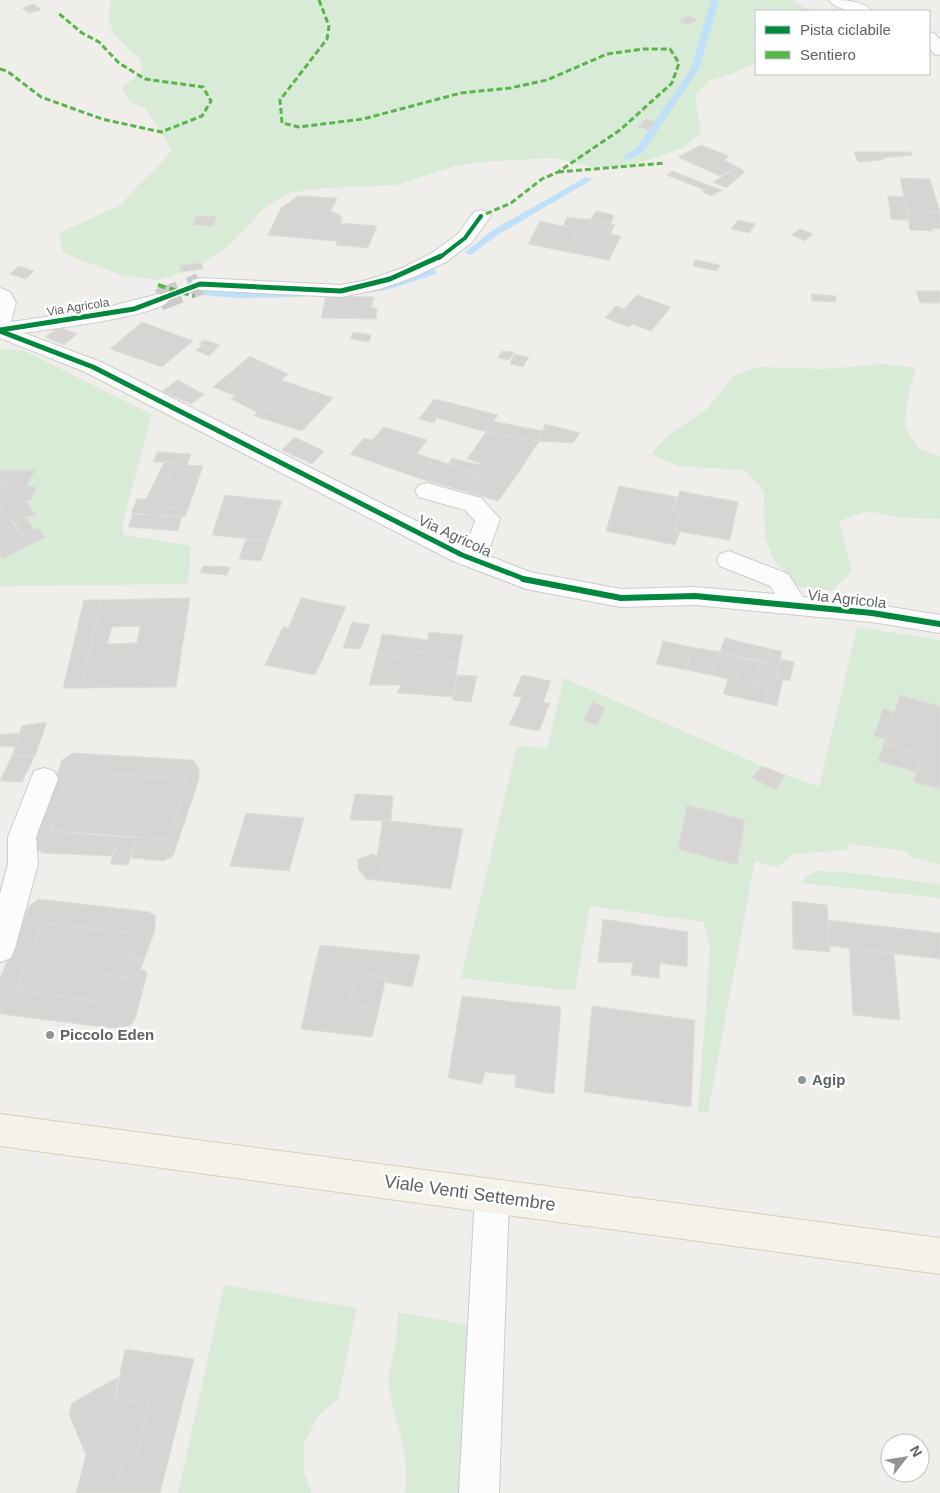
<svg xmlns="http://www.w3.org/2000/svg" width="940" height="1493" font-family="Helvetica,sans-serif">
<rect width="100%" height="100%" fill="#efeeea"/>
<g fill="#d8ebd6">
<polygon points="111,0 792,0 811,11 756,11 756,63 734,73 708,81 695,96 701,133 683,148 627,167 591,167 554,158 494,161 458,165 397,185 323,188 288,193 263,209 246,229 225,249 196,268 159,280 121,275 63,253 59,233 121,205 137,186 156,169 172,150 145,108 130,102 122,87 143,72 139,58 124,45 113,32 108,17"/>
<polygon points="0,349 23,350 152,415 122,526 124,535 191,546 188,584 0,586"/>
<polygon points="883,364 916,368 906,406 905,427 918,448 940,457 940,519 903,518 867,511 839,521 852,572 831,591 795,586 775,562 765,538 764,492 745,470 678,466 651,454 666,437 707,409 733,376 759,367 824,369"/>
<polygon points="857,627 940,640 940,865 911,857 907,851 849,844 846,850 794,854 777,867 755,861 708,1112 698,1112 710,949 704,922 590,906 575,991 461,978 517,746 547,748 564,678 762,766 819,787"/>
<polygon points="818,871 854,873 931,883 940,885 940,898 802,883 806,876"/>
<polygon points="224,1285 357,1308 338,1399 319,1415 304,1443 304,1472 312,1493 178,1493"/>
<path d="M398,1312l70,13 -6,168h-57c6,-35 -10,-71 -16,-105 -2,-16 4,-30 7,-46 1,-10 1,-20 2,-30z"/>
</g>
<g fill="none" stroke-linecap="round" stroke-linejoin="round">
<g fill="#bfe0f9" fill-rule="evenodd">
<polygon points="711,0 719,0 699,69 642,153 631,159 625,159 625,155 636,149 691,69"/>
<polygon points="586,177 593,179 499,234 472,254 469,255 465,252 493,230"/>
<polygon points="433,269 436,270 436,274 393,288 370,293 365,290"/>
<polygon points="193,289 239,292 301,291 306,294 301,297 239,298 190,294 188,292"/>
</g>
</g>
<g fill="#d6d5d3" stroke="#deddd9" fill-rule="evenodd">
<polygon points="34,4 41,10 29,13 22,8"/>
<polygon points="687,16 697,19 690,25 679,22"/>
<polygon points="646,119 655,122 649,130 638,127"/>
<polygon points="701,145 729,156 724,160 738,167 720,176 678,157"/>
<polygon points="854,152 879,152 883,160 858,162"/>
<polygon points="879,152 911,152 913,155 883,158"/>
<polygon points="738,167 745,172 726,188 713,182"/>
<polygon points="672,171 708,185 704,190 667,175"/>
<polygon points="900,178 930,179 940,212 907,211"/>
<polygon points="708,185 722,190 711,196 702,192"/>
<polygon points="298,196 337,198 331,211 341,216 342,219 334,241 268,235 281,208"/>
<polygon points="888,196 904,197 908,220 891,219"/>
<polygon points="596,211 614,215 611,224 590,220"/>
<polygon points="907,211 940,212 940,229 931,228 934,231 910,230"/>
<polygon points="196,216 217,216 213,226 193,225"/>
<polygon points="567,217 592,220 582,238 573,237 576,229 563,227"/>
<polygon points="592,220 615,225 610,234 621,236 609,260 528,244 540,221 576,229 573,237 582,238"/>
<polygon points="738,220 756,224 749,233 731,229"/>
<polygon points="341,223 377,226 368,248 336,245 337,241 334,241"/>
<polygon points="800,229 813,234 805,241 792,235"/>
<polygon points="695,260 701,261 720,265 717,271 693,266"/>
<polygon points="201,263 203,269 180,272 181,265"/>
<polygon points="18,266 34,271 26,279 10,274"/>
<polygon points="916,291 940,291 940,303 920,303"/>
<polygon points="811,294 836,296 836,302 812,301"/>
<polygon points="637,295 671,307 651,331 632,324 629,327 605,318 616,306 624,309"/>
<polygon points="326,296 374,297 371,308 377,308 376,319 321,318"/>
<polygon points="142,322 193,341 162,367 110,349"/>
<polygon points="59,327 77,334 64,345 45,337"/>
<polygon points="353,332 371,335 369,342 350,339"/>
<polygon points="204,340 220,345 214,351 199,344"/>
<polygon points="202,346 214,351 209,356 195,350"/>
<polygon points="502,351 514,352 509,360 498,358"/>
<polygon points="514,354 529,357 523,367 510,364"/>
<polygon points="250,356 262,362 229,386 263,400 259,406 296,419 319,393 333,398 302,431 254,416 257,412 231,399 235,396 213,387"/>
<polygon points="262,362 288,374 281,380 319,393 296,419 259,406 263,400 229,386"/>
<polygon points="178,380 199,392 205,394 191,404 162,391"/>
<polygon points="434,399 447,402 434,423 419,419"/>
<polygon points="447,402 498,415 486,432 437,418"/>
<polygon points="493,421 542,431 539,441 486,432"/>
<polygon points="545,424 580,433 573,443 539,441"/>
<polygon points="384,427 427,440 417,454 434,459 418,478 350,454 364,438 372,440"/>
<polygon points="486,432 539,441 517,475 467,459"/>
<polygon points="294,437 324,451 312,464 282,450"/>
<polygon points="157,452 191,454 187,465 203,466 188,509 169,508 165,516 131,513 137,499 146,499 148,495 160,497 175,463 153,462"/>
<polygon points="452,458 479,465 481,463 495,468 490,478 448,464"/>
<polygon points="434,459 448,464 478,474 467,492 418,478"/>
<polygon points="164,462 175,463 160,497 148,495"/>
<polygon points="495,468 517,475 498,501 467,492 478,474 490,478"/>
<polygon points="0,470 35,470 26,487 0,485"/>
<polygon points="0,485 36,487 31,500 25,500 36,515 25,517 15,524 3,511 0,511"/>
<polygon points="619,486 677,497 673,511 680,512 675,531 680,531 675,545 606,531"/>
<polygon points="680,491 738,502 730,540 675,531 680,512 673,511"/>
<polygon points="225,495 282,501 268,541 212,535"/>
<polygon points="169,508 188,509 185,517 165,516"/>
<polygon points="0,511 3,511 22,535 14,539 22,549 3,559 0,555"/>
<polygon points="133,514 165,516 182,516 178,531 128,527"/>
<polygon points="25,517 34,529 22,535 15,524"/>
<polygon points="37,528 45,537 22,549 14,539"/>
<polygon points="246,539 268,541 261,561 239,559"/>
<polygon points="203,566 230,567 227,575 200,573"/>
<path d="M190,598l-14,89 -95,1 20,-88zM140,626l-3,17 -30,1 5,-17z"/>
<polygon points="301,598 346,607 332,638 288,629"/>
<polygon points="84,600 101,600 81,688 63,688"/>
<polygon points="352,622 370,625 360,649 343,648"/>
<polygon points="283,627 332,638 315,675 265,665"/>
<polygon points="428,632 463,635 458,663 432,661 433,653 405,651 404,658 377,655 382,634 428,640"/>
<polygon points="725,638 771,649 767,663 720,652"/>
<polygon points="663,641 691,647 687,670 656,664"/>
<polygon points="691,647 720,652 711,675 687,670"/>
<polygon points="771,649 782,651 776,678 783,679 777,706 764,703 769,689 755,686 760,662 767,663"/>
<polygon points="405,651 433,653 432,661 458,663 453,697 397,693 401,685 369,685 377,655 404,658"/>
<polygon points="720,652 742,658 735,681 711,675"/>
<polygon points="742,658 760,662 755,686 735,681"/>
<polygon points="780,659 794,662 790,681 776,678"/>
<polygon points="457,675 477,676 471,702 453,700"/>
<polygon points="522,675 551,681 543,703 550,703 539,731 509,725 522,697 513,696"/>
<polygon points="728,679 769,689 764,703 723,694"/>
<polygon points="900,695 940,706 940,789 914,782 921,755 884,743"/>
<polygon points="592,702 605,707 597,725 584,720"/>
<polygon points="883,709 894,712 886,739 874,736"/>
<polygon points="47,722 35,756 12,756 22,726"/>
<polygon points="20,733 15,747 0,746 0,735"/>
<polygon points="884,743 921,755 916,772 878,761"/>
<polygon points="73,753 191,760 195,762 199,770 199,780 173,856 163,861 131,858 136,837 170,839 186,779 69,772 50,831 120,837 112,856 42,853 36,848 35,841 62,760"/>
<polygon points="12,756 35,756 22,782 0,781"/>
<polygon points="762,766 785,775 776,790 752,778"/>
<polygon points="69,772 186,779 170,839 50,831"/>
<polygon points="355,794 393,796 391,821 350,820"/>
<polygon points="687,805 745,820 737,865 678,849"/>
<polygon points="246,813 304,818 289,871 230,866"/>
<polygon points="383,820 463,829 451,889 373,880 384,868 377,856"/>
<polygon points="120,837 136,837 128,865 110,864"/>
<polygon points="372,854 377,856 384,868 373,880 366,879 358,869 358,859"/>
<polygon points="39,899 149,912 156,916 154,933 144,960 132,959 141,934 42,923 16,990 116,1004 128,978 137,979 141,969 146,971 147,975 135,1019 131,1025 123,1028 111,1028 0,1014 0,978 29,906"/>
<polygon points="792,901 827,905 830,952 793,949"/>
<polygon points="603,919 688,932 687,967 660,963 659,978 631,975 633,963 598,962"/>
<polygon points="829,920 940,933 940,959 829,946"/>
<polygon points="42,923 141,934 132,959 108,954 99,973 128,978 116,1004 16,990"/>
<polygon points="320,945 420,955 412,987 385,982 384,977 314,969"/>
<polygon points="849,948 894,954 900,1020 853,1015"/>
<polygon points="108,954 144,960 137,979 99,973"/>
<polygon points="314,969 356,973 349,1005 379,1009 372,1037 301,1029"/>
<polygon points="356,973 384,977 385,982 379,1009 349,1005"/>
<polygon points="462,996 561,1007 554,1094 515,1087 516,1075 485,1072 482,1084 448,1078"/>
<polygon points="592,1006 695,1020 691,1107 584,1092"/>
<polygon points="125,1349 194,1359 160,1493 115,1493 124,1458 135,1462 149,1403 115,1399"/>
<polygon points="118,1377 115,1399 149,1403 135,1462 124,1458 115,1493 76,1493 86,1455 69,1414 72,1403"/>
</g>
<g fill="none" stroke-linecap="round" stroke-linejoin="round">
<polyline stroke="#cbcbca" stroke-width="22" stroke-dasharray="22 11" stroke-linecap="butt" points="159,300 200,284"/>
<defs>
<g id="minor">
<path d="M829,0c14,0 34,0 43,11 -13,1 -34,1 -43,-11z"/>
<polygon points="929,32 935,34 940,40 940,55 934,54 929,47"/>
<polygon points="481,210 488,212 491,216 472,242 446,262 414,277 380,289 341,297 200,290 193,288 190,284 193,280 200,278 341,285 367,280 400,269 432,253 458,234 474,212"/>
<path d="M0,288l10,4 6,11 -5,19 89,-13 59,-15 7,2 3,4c-11,17 -121,29 -145,33l77,29 365,184 9,-25 -10,-11 -46,-13 -4,-6 4,-6 8,-2 54,15 19,21 -13,36 43,17 91,17 74,-2 80,7 -5,-8 -50,-20 -3,-6 3,-6 9,-3 59,23 15,23 69,7 68,11v18l-68,-11 -177,-17 -74,2 -95,-18 -73,-28 -368,-189 -85,-34z"/>
<polygon points="44,768 54,771 58,779 36,837 38,864 15,948 11,958 0,962 0,894 8,864 8,837 34,771"/>
<polygon points="492,1179 504,1184 509,1196 499,1493 459,1493 475,1196 480,1184"/>
</g>
<polygon id="major" points="0,1114 940,1238 940,1274 0,1146"/>
</defs>
<use href="#minor" stroke="#cbcccc" stroke-width="2"/>
<use href="#major" stroke="#d7ceb8" stroke-width="2"/>
<use href="#minor" fill="#fdfcfc" fill-rule="evenodd"/>
<use href="#major" fill="#f4f2e9" fill-rule="evenodd"/>
<g stroke="#58b549" stroke-width="3" stroke-dasharray="6 3" stroke-linecap="butt">
<polyline points="319,0 329,26 327,39 280,100 282,123 299,127 363,119 461,93 510,88 547,80 607,54 643,49 670,49 679,63 672,83 620,130 558,172 542,179 511,203 481,216"/>
<polyline points="0,69 7,71 41,97 102,119 161,132 202,116 211,101 203,87 145,79 119,63 99,42 82,33 57,12"/>
<polyline points="558,172 665,163"/>
</g>
<polyline stroke="#58b549" stroke-width="4" stroke-dasharray="8 4" stroke-linecap="butt" points="158,285 194,296"/>
<defs>
<polyline id="cycleway-far2" points="439,258 465,238 481,216"/>
<g id="cycleway-far1">
<polyline points="0,330 134,309 200,284 341,291 390,279 441,256"/>
<polyline points="0,331 93,367 462,555 527,580"/>
</g>
<polyline id="cycleway" points="523,579 621,598 695,596 872,613 940,624"/>
</defs>
<use href="#cycleway-far2" stroke="#fff" stroke-width="5.5"/>
<use href="#cycleway-far1" stroke="#fff" stroke-width="8"/>
<use href="#cycleway" stroke="#fff" stroke-width="9"/>
<use href="#cycleway-far2" stroke="#00873e" stroke-width="4"/>
<use href="#cycleway-far1" stroke="#00873e" stroke-width="5"/>
<use href="#cycleway" stroke="#00873e" stroke-width="6"/>
</g>
<g fill="#919496" stroke="#fff" stroke-width="2">
<circle cx="50" cy="1035" r="5"/>
<circle cx="802" cy="1080" r="5"/>
</g>
<g text-anchor="middle" stroke-width="5" stroke-linejoin="round" paint-order="stroke">
<g font-size="12" fill="#5f6368" stroke="#fff">
<text transform="translate(78 307) rotate(-9)" y="4">Via Agricola</text>
</g>
<g font-size="15" fill="#5f6368" stroke="#fff">
<text transform="translate(455 536) rotate(25)" y="5">Via Agricola</text>
<text transform="translate(847 599) rotate(6)" y="5">Via Agricola</text>
</g>
<g font-size="15" font-weight="bold" fill="#5f6368" stroke="#fff" text-anchor="start">
<text x="60" y="1040">Piccolo Eden</text>
<text x="812" y="1085">Agip</text>
</g>
<g font-size="18" fill="#5f6368" stroke="#fff">
<text transform="translate(470 1193) rotate(8)" y="6">Viale Venti Settembre</text>
</g>
</g>
<rect x="755" y="10" width="175" height="65" fill="#ffffff" stroke="#bfc1c3"/>
<rect x="765" y="26" width="25" height="8" fill="#00873e" stroke="#bfc1c3"/>
<text x="800" y="35" font-size="15" fill="#5f6368">Pista ciclabile</text>
<rect x="765" y="51" width="25" height="8" fill="#58b549" stroke="#bfc1c3"/>
<text x="800" y="60" font-size="15" fill="#5f6368">Sentiero</text>
<g transform="translate(905 1458) rotate(59)"><circle r="24" fill="#ffffff" stroke="#bfc1c3"/>
<path d="M0-4L9 19L0 12L-9 19Z" fill="#919496"/>
<text y="-8" font-size="14" font-weight="bold" text-anchor="middle" fill="#5f6368">N</text>
</g>
</svg>
